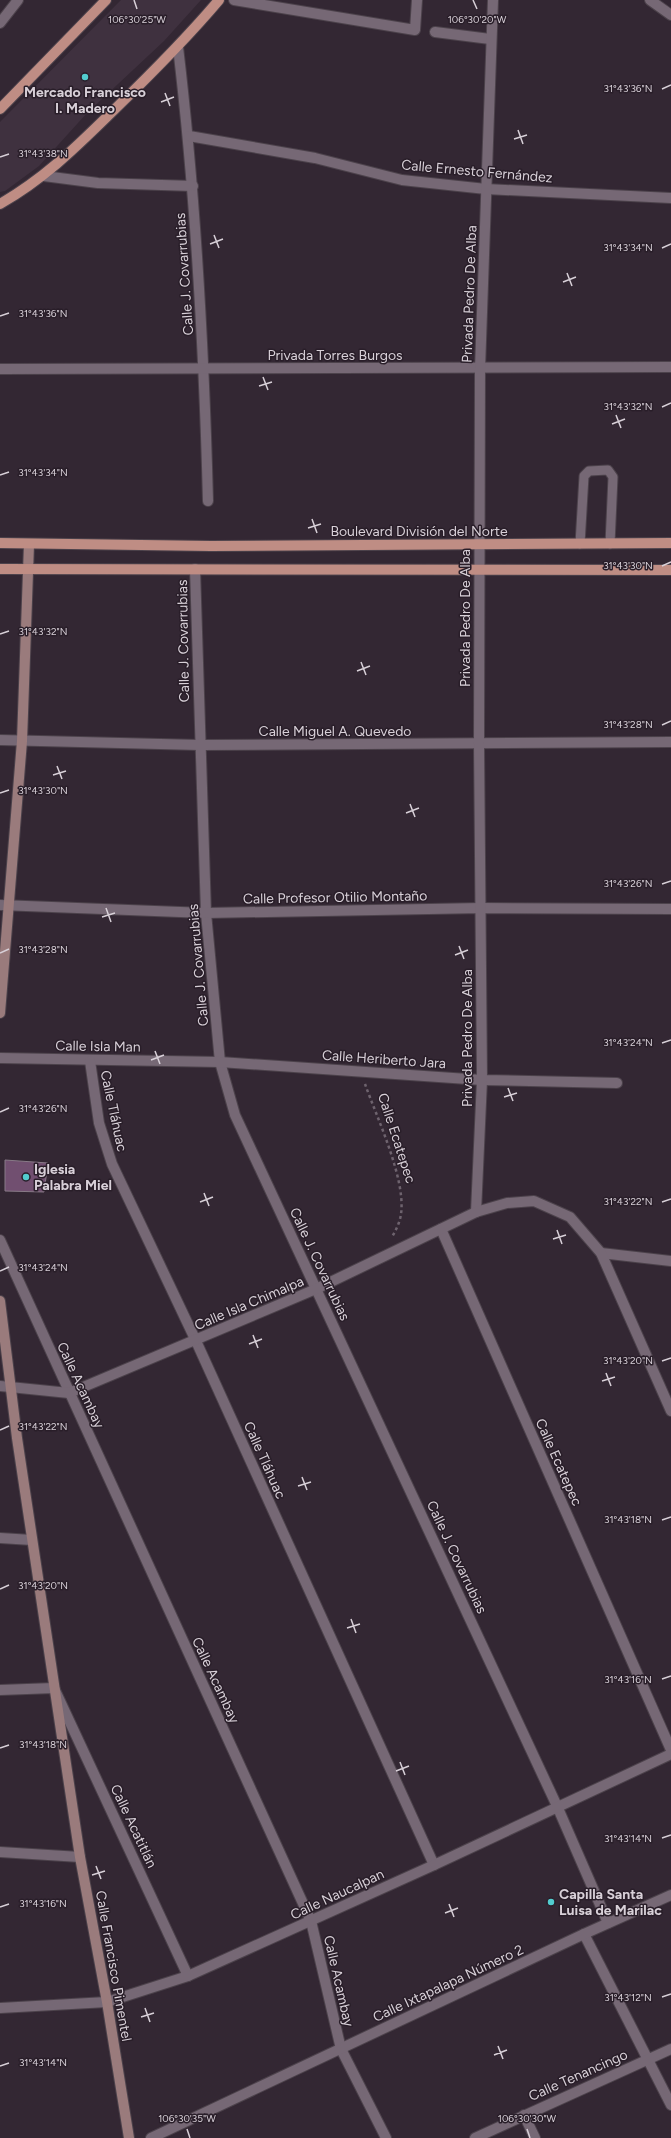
<svg xmlns="http://www.w3.org/2000/svg" width="671" height="2138" font-family="Figtree,sans-serif">
<rect width="100%" height="100%" fill="#332733"/>
<polygon fill="#3f313f" points="121,0 201,0 164,41 87,113 39,166 5,191 0,192 0,122"/>
<polygon fill="#714f70" stroke="#887a87" points="5,1160 48,1163 44,1192 5,1191"/>
<g fill="none" stroke-linecap="round" stroke-linejoin="round">
<defs>
<polyline id="service" points="580,544 584,476 589,471 608,470 613,477 610,544"/>
<g id="minor">
<polyline points="234,0 415,30 417,0"/>
<polyline points="0,23 18,0"/>
<polyline points="435,32 490,39"/>
<path d="M178,47c18,151 26,302 30,454"/>
<polyline points="189,136 315,158 402,180 486,189 671,198"/>
<polyline points="44,176 98,183 193,186"/>
<polyline points="0,369 671,367"/>
<polyline points="195,569 206,913 220,1062 235,1115 557,1806 608,1923"/>
<polyline points="0,740 200,745 671,742"/>
<polyline points="0,905 206,913 482,908 671,909"/>
<polyline points="0,1058 220,1062 482,1080 617,1083"/>
<polyline points="90,1061 99,1123 112,1164 196,1341 434,1865"/>
<polyline points="476,1212 482,1080 479,744 480,369 493,0"/>
<polyline points="441,1229 671,1750"/>
<polyline points="0,1240 311,1921 341,2049 386,2138"/>
<polyline points="601,1253 671,1261"/>
<polyline points="0,1386 69,1393 316,1289 476,1212 507,1203 534,1201 570,1217 601,1253 671,1411"/>
<polyline points="0,1538 32,1540"/>
<polyline points="0,1690 54,1688 188,1976"/>
<polyline points="0,1852 80,1857"/>
<polyline points="584,1934 671,2105"/>
<polyline points="0,2008 107,2002 188,1976 434,1865 671,1754"/>
<polyline points="524,2115 535,2138"/>
<polyline points="151,2138 584,1934 671,1895"/>
<polyline points="475,2138 671,2049"/>
</g>
<polyline id="tertiary" points="650,0 671,15"/>
<g id="secondary">
<polyline points="0,1013 22,741 29,544"/>
<polyline points="0,1301 17,1438 80,1857 107,2002 129,2138"/>
</g>
<g id="primary">
<polyline points="0,109 106,0"/>
<path d="M0,204c47,-27 78,-59 116,-96 36,-35 71,-70 103,-108"/>
<polyline points="0,543 211,546 671,543"/>
<polyline points="0,569 671,570"/>
</g>
</defs>
<use href="#service" stroke="#4c424b" stroke-width="11"/>
<use href="#minor" stroke="#4c424b" stroke-width="12"/>
<use href="#tertiary" stroke="#4c424b" stroke-width="12"/>
<use href="#secondary" stroke="#4c424b" stroke-width="12"/>
<use href="#primary" stroke="#4c424b" stroke-width="12"/>
<path stroke="#6e636e" stroke-width="2.5" stroke-dasharray="3 3" stroke-linecap="butt" d="M365,1084c12,34 41,95 36,130 -1,8 -5,16 -9,23"/>
<use href="#service" stroke="#766875" stroke-width="9"/>
<use href="#minor" stroke="#766875" stroke-width="10"/>
<use href="#tertiary" stroke="#766875" stroke-width="10"/>
<use href="#secondary" stroke="#9a7b7c" stroke-width="10"/>
<use href="#primary" stroke="#bf8d84" stroke-width="10"/>
</g>
<path fill="none" stroke="#d8d0d8" stroke-width="1.5" d="M134,0l3,9M473,0l4,9M662,89l9,-4M165,93l5,13M161,102l13,-5M518,130l5,14M514,139l13,-4M0,157l9,-3M214,235l5,13M210,244l13,-5M662,248l9,-4M567,273l5,13M563,282l13,-5M0,316l9,-3M263,377l5,13M259,386l13,-4M662,407l9,-4M616,415l5,13M612,424l13,-5M0,475l9,-3M312,519l5,14M308,528l13,-4M662,566l9,-4M0,634l9,-3M361,662l5,13M357,671l13,-5M662,725l9,-4M57,766l5,13M53,775l13,-4M0,793l9,-3M410,804l5,13M406,813l13,-5M662,884l9,-3M106,908l5,14M102,917l13,-4M459,946l5,13M0,953l9,-4M455,955l13,-5M662,1043l9,-3M155,1051l5,13M151,1060l13,-5M508,1088l5,13M504,1097l13,-4M0,1112l9,-4M204,1193l5,13M200,1202l13,-5M662,1202l9,-3M557,1230l5,14M553,1239l13,-4M0,1271l9,-4M253,1335l5,13M249,1344l13,-5M662,1361l9,-3M606,1373l5,13M602,1381l13,-4M0,1430l9,-4M302,1477l5,13M298,1486l13,-4M662,1520l9,-3M0,1589l9,-4M351,1619l5,14M347,1628l13,-4M662,1679l9,-3M0,1748l9,-3M400,1762l5,13M396,1771l13,-5M662,1838l9,-3M96,1866l5,13M92,1875l13,-4M449,1904l5,13M0,1907l9,-3M445,1913l13,-5M662,1997l9,-3M145,2008l5,14M141,2017l13,-4M498,2046l5,13M494,2055l13,-5M0,2066l9,-3M187,2129l3,9M527,2129l3,9"/>
<g fill="#52cdcf" stroke="#291e29" stroke-width="1.5">
<circle cx="85" cy="77" r="4"/>
<circle cx="26" cy="1177" r="4"/>
<circle cx="551" cy="1902" r="4"/>
</g>
<g text-anchor="middle" stroke-width="3" stroke-linejoin="round" paint-order="stroke">
<g font-size="14" font-weight="bold" fill="#d8d0d8" stroke="#291e29" text-anchor="start">
<text x="85" y="97" text-anchor="middle">Mercado Francisco<tspan x="85" dy="16">I. Madero</tspan></text>
<text x="34" y="1174">Iglesia<tspan x="34" dy="16">Palabra Miel</tspan></text>
<text x="559" y="1899">Capilla Santa<tspan x="559" dy="16">Luisa de Marilac</tspan></text>
</g>
<g font-size="14" fill="#d8d0d8" stroke="#291e29">
<text transform="translate(477 171) rotate(5)" y="5">Calle Ernesto Fernández</text>
<text transform="translate(184 274) rotate(-94)" y="5">Calle J. Covarrubias</text>
<text transform="translate(469 294) rotate(-88)" y="5">Privada Pedro De Alba</text>
<text x="335" y="360">Privada Torres Burgos</text>
<text x="419" y="536">Boulevard División del Norte</text>
<text transform="translate(465 618) rotate(-90)" y="5">Privada Pedro De Alba</text>
<text transform="translate(183 641) rotate(-91)" y="5">Calle J. Covarrubias</text>
<text x="335" y="736">Calle Miguel A. Quevedo</text>
<text transform="translate(335 897) rotate(-1)" y="5">Calle Profesor Otilio Montaño</text>
<text transform="translate(198 965) rotate(-95)" y="5">Calle J. Covarrubias</text>
<text transform="translate(467 1038) rotate(-90)" y="5">Privada Pedro De Alba</text>
<text transform="translate(98 1046) rotate(1)" y="5">Calle Isla Man</text>
<text transform="translate(384 1059) rotate(4)" y="5">Calle Heriberto Jara</text>
<text transform="translate(114 1111) rotate(78)" y="5">Calle Tláhuac</text>
<text transform="translate(397 1138) rotate(72)" y="5">Calle Ecatepec</text>
<text transform="translate(320 1264) rotate(65)" y="5">Calle J. Covarrubias</text>
<text transform="translate(249 1303) rotate(-23)" y="5">Calle Isla Chimalpa</text>
<text transform="translate(81 1385) rotate(65)" y="5">Calle Acambay</text>
<text transform="translate(265 1460) rotate(66)" y="5">Calle Tláhuac</text>
<text transform="translate(559 1462) rotate(66)" y="5">Calle Ecatepec</text>
<text transform="translate(457 1557) rotate(65)" y="5">Calle J. Covarrubias</text>
<text transform="translate(216 1680) rotate(65)" y="5">Calle Acambay</text>
<text transform="translate(134 1826) rotate(65)" y="5">Calle Acatitlán</text>
<text transform="translate(337 1894) rotate(-25)" y="5">Calle Naucalpan</text>
<text transform="translate(114 1966) rotate(80)" y="5">Calle Francisco Pimentel</text>
<text transform="translate(339 1981) rotate(77)" y="5">Calle Acambay</text>
<text transform="translate(448 1983) rotate(-25)" y="5">Calle Ixtapalapa Número 2</text>
<text transform="translate(578 2075) rotate(-24)" y="5">Calle Tenancingo</text>
</g>
</g>
<g font-size="10" text-anchor="middle" fill="#d8d0d8" stroke="#291e29" stroke-width="3" stroke-linejoin="round" paint-order="stroke">
<text x="137" y="23">106°30'25"W</text>
<text x="477" y="23">106°30'20"W</text>
<text x="628" y="92">31°43'36"N</text>
<text x="43" y="157">31°43'38"N</text>
<text x="628" y="251">31°43'34"N</text>
<text x="43" y="317">31°43'36"N</text>
<text x="628" y="410">31°43'32"N</text>
<text x="43" y="476">31°43'34"N</text>
<text x="628" y="569">31°43'30"N</text>
<text x="43" y="635">31°43'32"N</text>
<text x="628" y="728">31°43'28"N</text>
<text x="43" y="794">31°43'30"N</text>
<text x="628" y="887">31°43'26"N</text>
<text x="43" y="953">31°43'28"N</text>
<text x="628" y="1046">31°43'24"N</text>
<text x="43" y="1112">31°43'26"N</text>
<text x="628" y="1205">31°43'22"N</text>
<text x="43" y="1271">31°43'24"N</text>
<text x="628" y="1364">31°43'20"N</text>
<text x="43" y="1430">31°43'22"N</text>
<text x="628" y="1523">31°43'18"N</text>
<text x="43" y="1589">31°43'20"N</text>
<text x="628" y="1683">31°43'16"N</text>
<text x="43" y="1748">31°43'18"N</text>
<text x="628" y="1842">31°43'14"N</text>
<text x="43" y="1907">31°43'16"N</text>
<text x="628" y="2001">31°43'12"N</text>
<text x="43" y="2066">31°43'14"N</text>
<text x="187" y="2122">106°30'35"W</text>
<text x="527" y="2122">106°30'30"W</text>
</g>
</svg>
